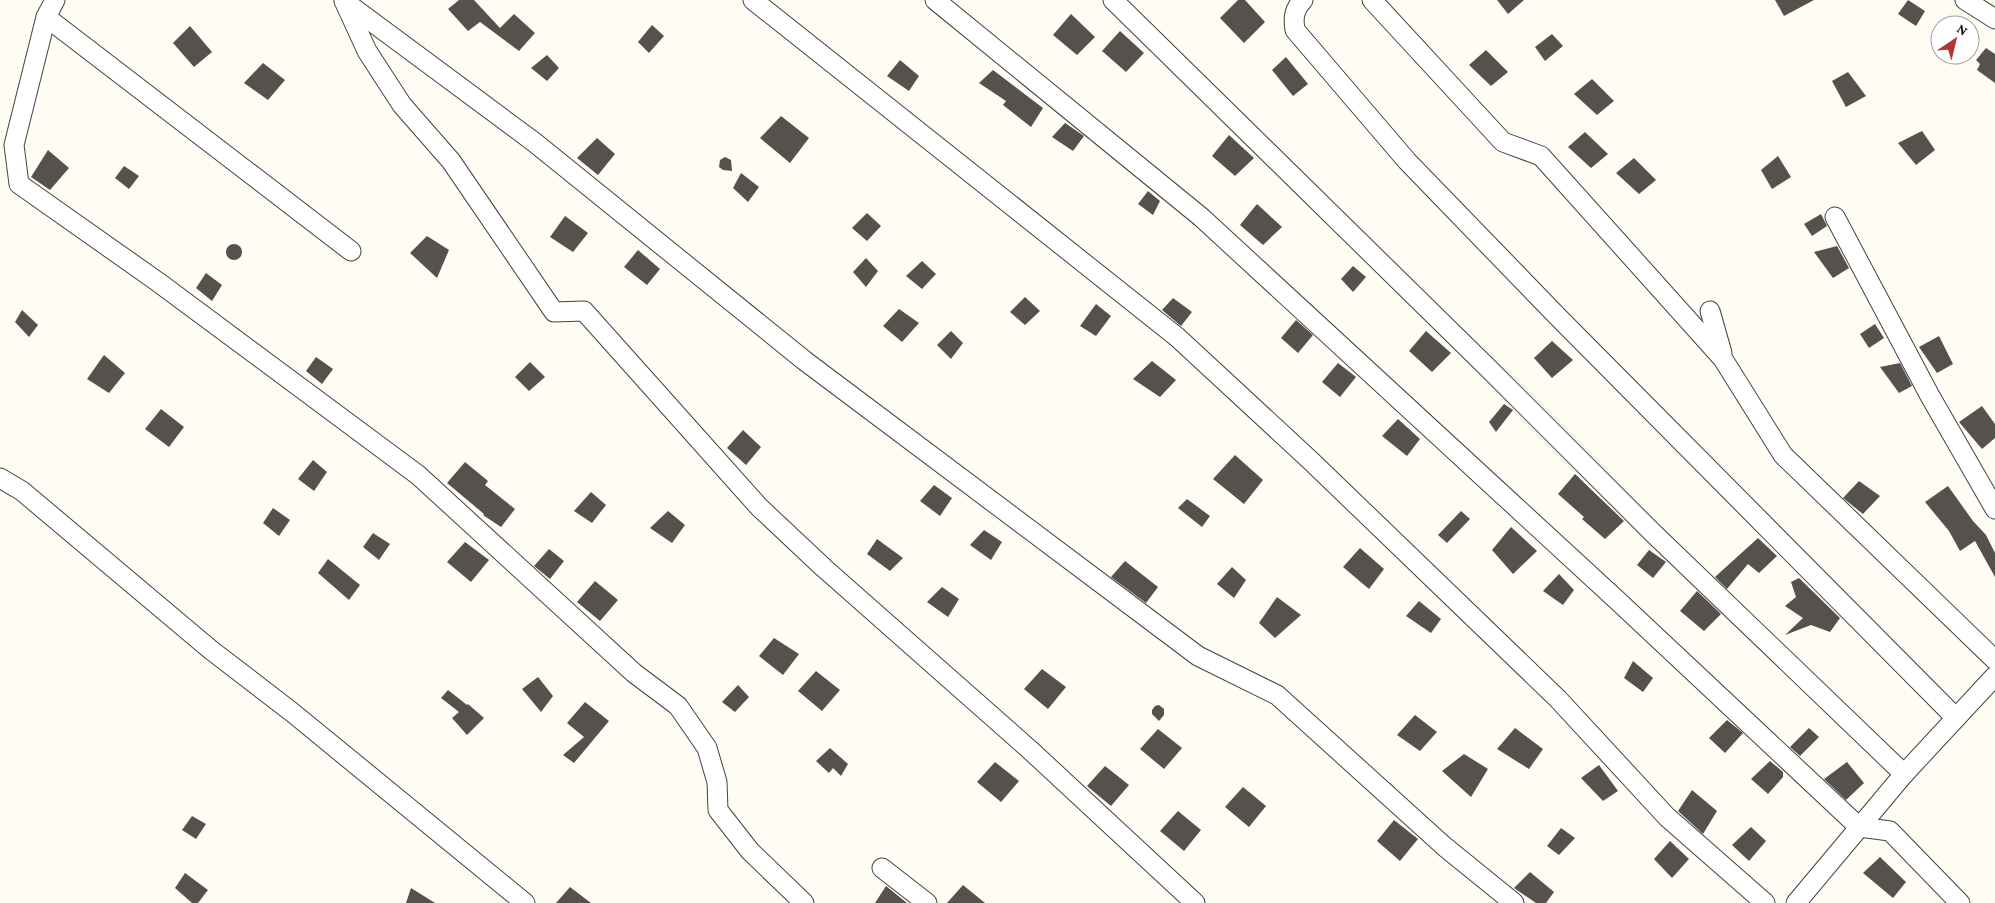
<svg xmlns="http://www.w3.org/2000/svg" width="1995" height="903" font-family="'Crimson Pro',serif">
<rect width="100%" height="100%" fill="#fefcf3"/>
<g fill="#57514d">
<polygon points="459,0 474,0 500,28 514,14 535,33 519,51 480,22 468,31 448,9"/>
<polygon points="1238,0 1245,0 1265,22 1244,43 1220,18"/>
<polygon points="1497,0 1524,0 1508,14"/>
<polygon points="1775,0 1814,0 1784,16"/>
<polygon points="1908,0 1925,11 1916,26 1898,14"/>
<polygon points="1071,14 1095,37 1077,55 1053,35"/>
<polygon points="652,25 664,36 649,53 638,42"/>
<polygon points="190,26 212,52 194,67 173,43"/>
<polygon points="1120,31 1144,53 1126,72 1102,51"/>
<polygon points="1552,34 1563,46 1545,61 1535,47"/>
<polygon points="1986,48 1995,54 1995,83 1977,70 1980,64 1976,60"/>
<polygon points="1486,50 1508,72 1491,86 1469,65"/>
<polygon points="547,55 559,68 547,81 531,68"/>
<polygon points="1286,57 1308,84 1293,96 1272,70"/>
<polygon points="900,60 919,76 909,91 887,76"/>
<polygon points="263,63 285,80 268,100 244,83"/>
<polygon points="993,70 1043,108 1031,127 1003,105 1006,101 979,83"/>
<polygon points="1848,72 1866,96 1846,107 1832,81"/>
<polygon points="1592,79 1614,101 1597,115 1574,94"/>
<polygon points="781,116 809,138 790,163 760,138"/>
<polygon points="1065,123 1084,136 1073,151 1052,137"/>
<polygon points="1922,131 1935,150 1916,165 1898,143"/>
<polygon points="1585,132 1608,154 1591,168 1568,147"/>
<polygon points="1229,135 1254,158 1235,176 1212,156"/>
<polygon points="597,138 615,154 598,175 577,158"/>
<polygon points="48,150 69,168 50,190 31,177"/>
<polygon points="1778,156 1791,177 1772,189 1761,170"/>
<polygon points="725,157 731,160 732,171 723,170 719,167 720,160"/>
<polygon points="1634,158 1656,180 1639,194 1616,173"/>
<polygon points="124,166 139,176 129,189 115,178"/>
<polygon points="741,173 759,187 748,202 733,188"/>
<polygon points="1148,191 1160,201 1153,215 1138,204"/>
<polygon points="1257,204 1282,227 1263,245 1240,225"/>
<polygon points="867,213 881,226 867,241 852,228"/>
<polygon points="1821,214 1827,226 1812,236 1804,224"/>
<polygon points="565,216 588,233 573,252 550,237"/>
<polygon points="427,236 449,250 437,278 410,253"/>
<circle cx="234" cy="252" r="8"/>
<polygon points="1837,246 1849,268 1833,278 1814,252"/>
<polygon points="638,250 660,269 647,285 624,267"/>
<polygon points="866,258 878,271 866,287 853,272"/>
<polygon points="922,261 936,274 922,289 906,276"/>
<polygon points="1353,266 1366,277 1353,292 1341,279"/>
<polygon points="206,273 222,285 212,301 196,288"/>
<polygon points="1025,297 1040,311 1025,325 1010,312"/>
<polygon points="1173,298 1192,312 1181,326 1162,310"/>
<polygon points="1096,304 1111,316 1096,336 1080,326"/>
<polygon points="899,309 919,323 902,342 883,326"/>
<polygon points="22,310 38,325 29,337 15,322"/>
<polygon points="1296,320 1313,335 1298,353 1281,338"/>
<polygon points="1875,324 1884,338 1869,348 1860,334"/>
<polygon points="951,331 963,343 951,359 937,345"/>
<polygon points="1426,331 1451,353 1432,372 1409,351"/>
<polygon points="1939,336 1953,364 1937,373 1919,347"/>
<polygon points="1552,341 1573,360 1552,378 1534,358"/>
<polygon points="104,355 125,373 109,393 87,379"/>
<polygon points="316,357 333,369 322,384 306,371"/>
<polygon points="1152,361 1176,380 1160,397 1133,379"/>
<polygon points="530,362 545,377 529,391 515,377"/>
<polygon points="1338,363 1356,377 1340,397 1322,382"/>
<polygon points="1900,363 1912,386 1899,393 1880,367"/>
<polygon points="1504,404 1513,410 1496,432 1489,422"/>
<polygon points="1982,406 1995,424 1995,438 1982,449 1959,422"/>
<polygon points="161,409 184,427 169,447 145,429"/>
<polygon points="1398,419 1420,439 1407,456 1382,436"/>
<polygon points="743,430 761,447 746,465 727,448"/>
<polygon points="1235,455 1263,480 1244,504 1213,479"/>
<polygon points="313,460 327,472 314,491 298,479"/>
<polygon points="465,462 488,481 485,485 515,509 501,527 483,515 484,514 447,483"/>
<polygon points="1575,474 1624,521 1605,539 1582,519 1584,517 1558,494"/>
<polygon points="1859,481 1880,496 1863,514 1843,498"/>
<polygon points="934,485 952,498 940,516 920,501"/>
<polygon points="1948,486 1973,521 1986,535 1995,553 1995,577 1975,541 1960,551 1949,531 1925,502"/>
<polygon points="591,492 606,505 592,523 574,511"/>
<polygon points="1187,499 1210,516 1202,527 1178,508"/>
<polygon points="273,508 290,520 279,536 263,523"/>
<polygon points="668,511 685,525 672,543 650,528"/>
<polygon points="1461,511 1470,519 1447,543 1438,535"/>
<polygon points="1511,527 1537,551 1513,574 1492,550"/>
<polygon points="984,530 1002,542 991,560 970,545"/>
<polygon points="373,533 390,544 379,560 363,547"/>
<polygon points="1758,538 1777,556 1759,573 1748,564 1727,589 1715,577"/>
<polygon points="877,539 903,558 890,571 867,554"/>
<polygon points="465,542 489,560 471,582 447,562"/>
<polygon points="1360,548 1384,569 1369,589 1343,567"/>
<polygon points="549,549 564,561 550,579 534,566"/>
<polygon points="1649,550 1666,562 1653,578 1637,565"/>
<polygon points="328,559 360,585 349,600 318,573"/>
<polygon points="1125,561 1158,587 1146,603 1111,577"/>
<polygon points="1232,567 1246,580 1234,598 1217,584"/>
<polygon points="1559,574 1574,590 1563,605 1543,591"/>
<polygon points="1799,578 1840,618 1830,632 1811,625 1785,635 1803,618 1785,606 1796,597 1791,582"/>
<polygon points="595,581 618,600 600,621 577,602"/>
<polygon points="942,587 959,599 948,617 927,602"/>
<polygon points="1697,591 1721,614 1704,631 1680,611"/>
<polygon points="1277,597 1301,615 1275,638 1259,623"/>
<polygon points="1419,601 1441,619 1431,633 1406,616"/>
<polygon points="774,638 799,654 783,675 759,656"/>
<polygon points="1633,661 1653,678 1643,692 1624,678"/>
<polygon points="1042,669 1066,687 1048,709 1024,689"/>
<polygon points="816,671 840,690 822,711 798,691"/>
<polygon points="538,677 553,696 541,712 522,689"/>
<polygon points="738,685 749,697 735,712 722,702"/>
<polygon points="448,690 467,705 468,704 484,718 467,735 452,718 459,712 441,698"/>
<polygon points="585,702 609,721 574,763 563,755 584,737 567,723"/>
<polygon points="1155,706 1159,705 1164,709 1164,715 1159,721 1152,714 1152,710"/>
<polygon points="1415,715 1437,732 1420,751 1397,735"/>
<polygon points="1727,720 1743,733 1725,753 1709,738"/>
<polygon points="1515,728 1543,749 1529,769 1497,749"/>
<polygon points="1809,728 1819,737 1800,756 1790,747"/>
<polygon points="1158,729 1182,748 1164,769 1140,749"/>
<polygon points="830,748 848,764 841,776 833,768 829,773 816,761"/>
<polygon points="1464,754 1488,769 1471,797 1442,771"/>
<polygon points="1770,761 1783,772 1783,777 1768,794 1751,779"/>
<polygon points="995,762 1019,781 1001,802 977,782"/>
<polygon points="1847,762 1864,783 1846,800 1824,779"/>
<polygon points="1599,765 1618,791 1603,801 1581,778"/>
<polygon points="1105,766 1129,785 1111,806 1087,786"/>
<polygon points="1243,787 1266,806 1249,827 1225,807"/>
<polygon points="1692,790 1717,811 1703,834 1678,811"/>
<polygon points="1178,811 1201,830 1184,851 1160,831"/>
<polygon points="192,816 206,824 196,839 182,830"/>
<polygon points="1394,820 1418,839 1400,861 1377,841"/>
<polygon points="1751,827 1766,841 1749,861 1732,845"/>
<polygon points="1561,828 1575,838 1559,855 1547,846"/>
<polygon points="1670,841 1689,859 1672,878 1654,859"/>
<polygon points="1880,857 1906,882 1893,898 1863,873"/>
<polygon points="1530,872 1554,892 1546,903 1536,903 1514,888"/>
<polygon points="185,873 208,890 198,903 192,903 175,888"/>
<polygon points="963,885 985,903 947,903"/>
<polygon points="886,886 907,903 875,903"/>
<polygon points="570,887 591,903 556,903"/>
<polygon points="411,888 435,903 406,903"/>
</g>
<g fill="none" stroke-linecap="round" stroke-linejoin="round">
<defs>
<g id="minor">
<polyline points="55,0 46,17 14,145 19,184 158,282 418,475 634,673 678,706 707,748 717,782 718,810 750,851 804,903"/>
<polyline points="753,0 1177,337 1311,461 1558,699 1667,817 1765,903"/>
<polyline points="935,0 1201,217 1619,602 1859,827 1890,831 1960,903"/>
<polyline points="1113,0 1487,367 1653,533 1904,774"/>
<path d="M1303,0c-9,9 -10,18 -8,30l112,131 153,158 396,399"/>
<polyline points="1372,0 1503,142 1541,156 1723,359 1783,455 1995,660"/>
<polyline points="1965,0 1995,19"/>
<polyline points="344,1 534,142 805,361 1198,656 1277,695 1445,847 1514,903"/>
<polyline points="345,3 367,51 402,105 451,161 554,312 584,311 759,507 824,568 1029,749 1195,903"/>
<polyline points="46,17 351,251"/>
<polyline points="1835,217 1930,396 1995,509"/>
<polyline points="1710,311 1722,353"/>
<polyline points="0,478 22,491 211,650 293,713 525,903"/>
<polyline points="882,868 927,903"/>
<polyline points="1796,903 1904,774 1995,676"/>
</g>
</defs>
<use href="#minor" stroke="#424242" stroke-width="21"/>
<use href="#minor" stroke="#fff" stroke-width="19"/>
</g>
<g transform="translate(1955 40) rotate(35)"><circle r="24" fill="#ffffff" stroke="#9f9f9f"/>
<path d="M0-4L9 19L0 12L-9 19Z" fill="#b33434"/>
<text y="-8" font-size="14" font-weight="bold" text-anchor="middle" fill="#0f0f0f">N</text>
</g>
</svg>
